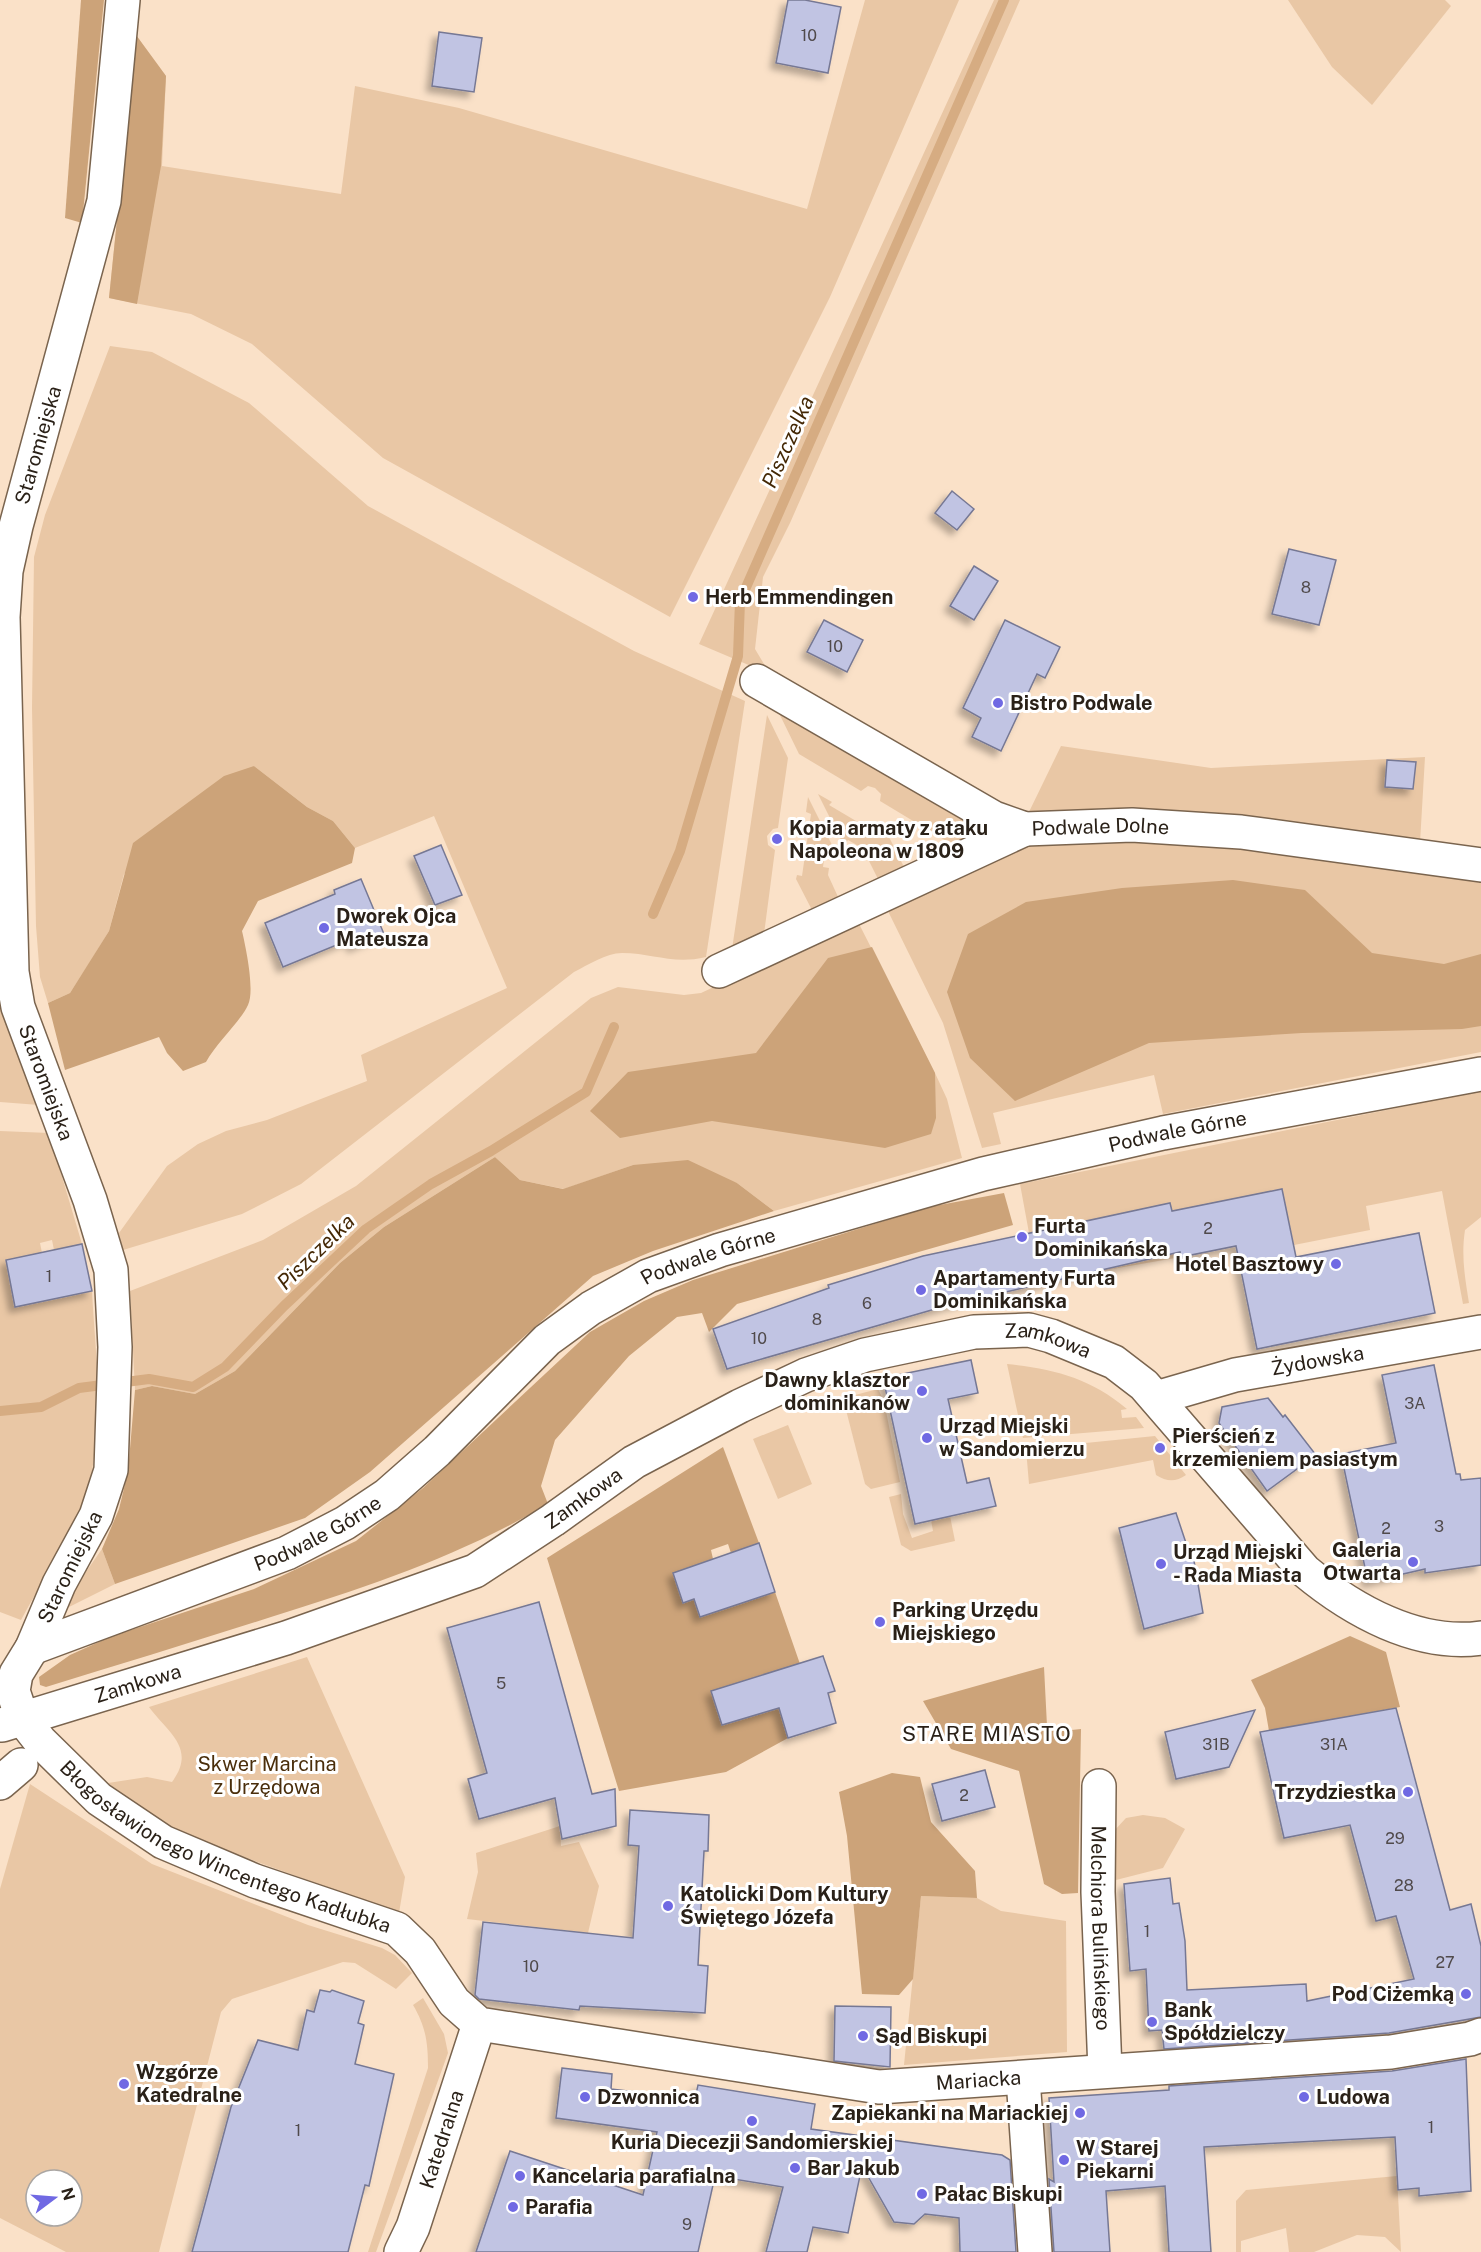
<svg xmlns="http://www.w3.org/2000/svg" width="1481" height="2252" font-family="'Public Sans',sans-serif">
<defs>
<filter id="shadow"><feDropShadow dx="-5.5" dy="5.5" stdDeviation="3" flood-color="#0004"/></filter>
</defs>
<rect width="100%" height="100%" fill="#fae1c8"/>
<g fill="#e9c7a5" fill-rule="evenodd">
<polygon points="865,0 959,0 830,297 670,617 383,458 252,344 191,314 109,298 136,35 166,76 162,166 341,194 355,86 459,108 807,209"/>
<polygon points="994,0 1020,0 790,523 763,577 755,649 770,674 699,644"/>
<polygon points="1288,0 1445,0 1451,6 1372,105 1332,67"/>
<path d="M110,346l42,6 97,51 119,103 266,145 111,50 -39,256c-33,8 -53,-4 -84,-4 -16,0 -34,12 -48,19l-273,212 -59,30 -119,36 -4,-17 48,-67 31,-22 28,-13 41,-11 100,-39 -6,-26 146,-67 -73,-172 -79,32 -22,-27 -26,-14 -53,-41 -130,108 -15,57 -19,31 -20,31 -22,10 -8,-26 -4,-51 -4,-218 2,-151 11,-42z"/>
<polygon points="777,709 987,831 953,845 880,801 881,794 875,788 868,786 861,791 799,754"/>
<polygon points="767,715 788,758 778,828 773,829 767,836 768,845 775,850 764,934 732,949"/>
<polygon points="1061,746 1211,768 1425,757 1420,843 1028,814"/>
<polygon points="818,794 832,802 829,805 883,837 886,833 888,835 905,869 878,879 866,855 862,853 864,849 848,840 846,843 841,840"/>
<polygon points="808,797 832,845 831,852 825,851 823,867 829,868 828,875 839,899 812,910 796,879 797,875 802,876 811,814 806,812"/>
<polygon points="1146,840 1300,854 1481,881 1481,1052 1163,1114 1154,1075 993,1113 1001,1144 982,1148 943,1023 885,905 1029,844"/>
<polygon points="857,920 935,1073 947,1099 962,1158 774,1211 737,1183 633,1165 564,1189 520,1180 495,1157 384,1227 340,1263 235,1371 195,1394 152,1386 135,1390 130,1291 263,1240 356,1186 591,998 618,987 684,995 701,993"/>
<polygon points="0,1000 39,1105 0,1102"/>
<path d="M1481,1091v126l-16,13c-4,26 0,48 4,73l-6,1 -21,-113 -76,15 4,24 -76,15 -12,-56 -110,22 9,46 -80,14 -11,-51 -61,13 -9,-49z"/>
<path d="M0,1131l49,2 33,111 -28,6 -2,-10 -12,3 2,10 -36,7 9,47 77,-16c3,59 12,121 0,179 -10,53 -46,103 -71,150l-21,-8z"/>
<path d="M1007,1364c47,5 83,14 120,45l-6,1 1,8 14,-1 8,11 -121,10z"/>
<polygon points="878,1389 884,1401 900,1482 871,1489 865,1484 846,1410 855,1395"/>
<polygon points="788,1425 812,1484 778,1499 753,1439"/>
<path d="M1155,1436l31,39c-10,7 -19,7 -30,0l-3,-15 -124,24 -3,-35z"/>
<polygon points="901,1494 903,1514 912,1538 933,1531 931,1520 950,1516 955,1541 911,1551 901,1545 889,1497"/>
<polygon points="102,1549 115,1584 67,1608 64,1603"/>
<path d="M307,1657l98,220 -6,36 -216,-78 -42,-24 -33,-28 39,-6 25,5c25,-34 -4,-49 -23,-75z"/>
<path d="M30,1784l122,80 156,61 74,23 13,7 17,18 -16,16 -41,-26 -12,-1 -111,37 -11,13 -62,240h-93l-66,-34v-329zM36,2180h36v36h-36z"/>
<polygon points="1143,1815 1165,1818 1185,1829 1163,1868 1116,1880 1114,1831 1126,1818"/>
<polygon points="560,1826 561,1846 579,1842 599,1886 588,1933 467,1919 478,1872 476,1853"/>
<polygon points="921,1896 977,1898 1001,1911 1066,1921 1067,2052 904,2065"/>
<path d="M423,1998l21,36 4,19 -72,199h-8l60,-184c0,-25 -2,-41 -15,-63z"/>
<polygon points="1397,2176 1401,2252 1385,2237 1357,2235 1314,2252 1289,2252 1286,2228 1241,2241 1241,2252 1236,2252 1236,2201 1246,2190"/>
</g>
<g fill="#cca379">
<polygon points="81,0 104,0 82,223 65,218"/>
<polygon points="136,35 166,76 161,166 137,304 109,298"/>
<path d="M254,766l53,41 26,14 22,27 -3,15 -94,38 -16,30c4,17 13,60 6,74 -8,17 -31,37 -42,57l-23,9 -16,-18 -8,-16 -94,33 -17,-67 22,-10 39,-62 24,-88 91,-67z"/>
<polygon points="1233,880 1305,890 1372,953 1444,964 1481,954 1481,1026 1462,1029 1302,1033 1149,1043 1015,1101 970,1058 947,992 968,934 1026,902 1122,888"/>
<polygon points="872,947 935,1073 936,1118 931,1134 885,1148 712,1121 620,1138 590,1111 628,1072 756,1053 828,958"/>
<polygon points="495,1157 520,1180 563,1189 633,1165 688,1160 737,1183 774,1211 653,1251 593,1276 370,1472 305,1518 115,1584 102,1549 119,1509 128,1472 135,1390 152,1386 195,1394 235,1371 340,1263 384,1227"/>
<path d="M1004,1193l9,32 -276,79 -28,28 -7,-19 -25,4 -48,39 -74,84 -14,46 7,18c-90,53 -178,82 -277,113 -75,24 -150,47 -225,70l-6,-2 -1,-8 31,-22 40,-18 144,-48 102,-48 67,-53 167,-156 54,-31 49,-21 236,-73z"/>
<polygon points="723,1447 759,1543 731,1553 728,1544 711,1550 713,1559 673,1573 683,1603 694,1599 700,1617 775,1592 800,1664 712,1691 722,1725 779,1708 788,1738 726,1772 619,1791 547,1558"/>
<polygon points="1350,1636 1386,1652 1400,1707 1269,1731 1265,1708 1251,1680"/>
<polygon points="1044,1667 1047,1726 1062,1731 1081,1729 1078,1893 1062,1894 1044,1884 1019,1771 951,1749 923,1701"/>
<polygon points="892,1773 920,1777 931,1822 975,1871 977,1898 921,1896 913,1979 899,1995 862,1994 847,1836 839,1792"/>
</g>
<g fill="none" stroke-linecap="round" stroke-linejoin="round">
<g stroke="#d6ac82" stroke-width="10">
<polyline points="653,914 680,851 738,656 740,601 1004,0"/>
<polyline points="0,1411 41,1407 79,1388 149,1379 193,1387 225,1367 284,1306 366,1229 431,1184 491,1151 586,1092 614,1027"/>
</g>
</g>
<g fill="#c1c4e3" stroke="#767894" stroke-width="1.5" filter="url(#shadow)">
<polygon points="788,0 805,0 841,7 828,73 776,63"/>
<polygon points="439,32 482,38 474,92 432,86"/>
<polygon points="952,491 974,509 957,530 935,513"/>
<polygon points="1289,549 1336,560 1319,625 1272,614"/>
<polygon points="974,566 998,581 974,620 950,606"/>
<polygon points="824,620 863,640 847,672 807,652"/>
<polygon points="1005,620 1060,647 1045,678 1037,674 1001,751 972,737 981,718 963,708"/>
<polygon points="1387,760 1416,762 1413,789 1385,787"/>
<polygon points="441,845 462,895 435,905 414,856"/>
<polygon points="361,879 384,934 353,947 351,939 283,967 265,923 335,894 334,890"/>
<polygon points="1282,1189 1296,1257 1419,1233 1435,1313 1257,1349 1236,1246 1181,1257 1180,1252 949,1305 727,1369 713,1329 829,1288 828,1285 923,1256 1170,1203 1172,1211"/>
<polygon points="82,1244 92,1291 15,1307 6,1260"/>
<polygon points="971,1360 978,1393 948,1399 967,1483 989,1478 996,1506 915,1524 883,1378"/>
<polygon points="1434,1365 1456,1474 1460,1474 1461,1480 1481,1478 1481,1565 1425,1573 1425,1569 1368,1582 1341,1454 1396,1443 1382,1375"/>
<polygon points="1268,1398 1283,1417 1285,1415 1316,1455 1267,1491 1219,1423 1222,1407"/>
<polygon points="1176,1513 1190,1555 1193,1555 1203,1613 1144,1629 1119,1528"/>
<polygon points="759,1543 775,1592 700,1617 694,1599 683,1603 673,1573"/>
<polygon points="539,1602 592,1794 615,1789 616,1826 562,1839 555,1798 479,1819 468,1779 487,1773 447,1628"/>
<polygon points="823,1656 835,1691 828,1693 836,1723 788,1738 779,1708 722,1725 711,1691"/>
<polygon points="1396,1708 1450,1910 1471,1904 1481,1946 1481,2017 1389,2033 1164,2049 1162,2030 1149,2031 1146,1969 1130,1971 1124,1884 1170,1878 1173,1904 1179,1903 1185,1941 1187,1990 1306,1984 1307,2001 1414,1979 1396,1916 1376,1921 1350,1825 1284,1838 1260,1732"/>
<polygon points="1255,1710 1229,1767 1176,1779 1165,1732"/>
<polygon points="985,1770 995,1807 942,1821 932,1784"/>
<polygon points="630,1810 709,1815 708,1851 704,1851 698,1965 708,1966 705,2013 580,2006 579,2010 479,1999 475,1995 483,1922 633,1938 639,1846 628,1845"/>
<polygon points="320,1990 330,1992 332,1990 364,2001 358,2023 364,2025 355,2064 394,2074 369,2186 365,2185 348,2252 192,2252 231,2107 258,2040 298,2050 307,2010 314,2012"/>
<polygon points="835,2006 891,2007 890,2067 834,2061"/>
<polygon points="1466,2059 1471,2191 1419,2196 1419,2188 1398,2190 1395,2137 1204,2147 1211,2252 1169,2252 1165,2186 1106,2191 1110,2252 1054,2252 1049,2179 1054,2182 1049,2098 1169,2090 1169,2086 1392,2071"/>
<polygon points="562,2068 612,2074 611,2089 695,2099 698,2085 815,2104 811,2129 1002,2155 1010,2160 1016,2252 960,2252 959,2218 925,2214 914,2224 894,2222 862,2166 848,2233 813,2227 807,2252 766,2252 783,2187 715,2176 698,2252 476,2252 510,2151 643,2195 657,2132 556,2118"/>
</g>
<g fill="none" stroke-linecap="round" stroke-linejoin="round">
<defs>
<g id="minor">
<path id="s1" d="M123,0l-19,201 -88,325 -10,45 -3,46 9,355 6,35 72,193 21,70 4,77 -4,123 -15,46 -37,68 -27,64 -16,26 -3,17 9,27 18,23 59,58 64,43 92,39 142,48 23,22 34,51 25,22 400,63 512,-35 79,-13 11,-4"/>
<path id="s2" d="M757,681l237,137 31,11 107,-4 109,7 240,33"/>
<polyline points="719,971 1025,829"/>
<path id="s3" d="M1156,1398l79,-23 246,-43"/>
<path id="s4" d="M32,1648l255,-95 58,-30 42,-28 50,-44 110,-111 44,-32 57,-32 72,-26 263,-76 180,-41 318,-59"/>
<path id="s5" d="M2,1725l284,-87 189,-67 78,-51 81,-58 106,-56 66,-31 59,-20 109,-23 55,-2 22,6 63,26 30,23 161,186c47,39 112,76 176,67"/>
<polyline points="0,1783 21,1765"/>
<path id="s6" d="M1099,1786l-1,106 7,179"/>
<polyline points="1023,2078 1035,2252"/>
<path id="s7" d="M401,2252l12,-25 66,-203"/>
</g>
</defs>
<use href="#minor" stroke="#7a644e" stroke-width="36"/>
<use href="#minor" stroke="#fff" stroke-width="33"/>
</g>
<g fill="#7069e3" stroke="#fff" stroke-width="2">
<circle cx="693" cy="597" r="6"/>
<circle cx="998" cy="703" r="6"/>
<circle cx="777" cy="839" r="6"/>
<circle cx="324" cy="928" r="6"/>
<circle cx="1022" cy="1237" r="6"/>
<circle cx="1336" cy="1264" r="6"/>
<circle cx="921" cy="1290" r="6"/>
<circle cx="922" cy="1391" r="6"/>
<circle cx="927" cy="1438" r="6"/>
<circle cx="1160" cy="1448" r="6"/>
<circle cx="1413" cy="1562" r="6"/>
<circle cx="1161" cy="1564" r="6"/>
<circle cx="880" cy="1622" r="6"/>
<circle cx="1408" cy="1792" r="6"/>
<circle cx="668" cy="1906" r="6"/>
<circle cx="1466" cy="1994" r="6"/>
<circle cx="1152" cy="2022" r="6"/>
<circle cx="863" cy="2036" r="6"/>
<circle cx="124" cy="2084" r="6"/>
<circle cx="585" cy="2097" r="6"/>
<circle cx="1304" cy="2097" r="6"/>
<circle cx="1080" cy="2113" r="6"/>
<circle cx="752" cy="2121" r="6"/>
<circle cx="1064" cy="2160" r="6"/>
<circle cx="795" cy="2168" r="6"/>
<circle cx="520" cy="2176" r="6"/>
<circle cx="922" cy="2194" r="6"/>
<circle cx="513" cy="2207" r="6"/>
</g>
<g text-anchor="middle" stroke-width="6" stroke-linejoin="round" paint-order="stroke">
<g font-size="16" fill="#504a4b">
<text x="809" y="41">10</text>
<text x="1306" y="593">8</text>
<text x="835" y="652">10</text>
<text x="1208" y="1234">2</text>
<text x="49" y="1282">1</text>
<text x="867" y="1309">6</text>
<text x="817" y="1325">8</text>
<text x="759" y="1344">10</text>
<text x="1415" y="1409">3A</text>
<text x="1439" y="1532">3</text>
<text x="1386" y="1534">2</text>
<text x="501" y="1689">5</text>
<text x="1216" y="1750">31B</text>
<text x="1334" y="1750">31A</text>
<text x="964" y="1801">2</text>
<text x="1395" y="1844">29</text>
<text x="1404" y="1891">28</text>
<text x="1147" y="1937">1</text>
<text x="1445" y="1968">27</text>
<text x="531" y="1972">10</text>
<text x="1431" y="2133">1</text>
<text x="298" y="2136">1</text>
<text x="687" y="2230">9</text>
</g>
<g font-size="20" fill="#2a2118" stroke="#fff">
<text transform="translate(38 445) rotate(-74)" y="7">Staromiejska</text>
<text dy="7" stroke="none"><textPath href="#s2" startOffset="382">Podwale Dolne</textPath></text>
<text dy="7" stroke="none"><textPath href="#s1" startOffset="1102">Staromiejska</textPath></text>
<text dy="7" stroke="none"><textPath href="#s4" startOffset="1280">Podwale Górne</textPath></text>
<text dy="7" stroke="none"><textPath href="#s4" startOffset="794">Podwale Górne</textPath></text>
<text dy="7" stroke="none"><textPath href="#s5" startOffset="1132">Zamkowa</textPath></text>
<text dy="7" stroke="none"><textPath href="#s3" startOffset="166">Żydowska</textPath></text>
<text dy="7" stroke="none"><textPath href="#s5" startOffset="628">Zamkowa</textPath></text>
<text dy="7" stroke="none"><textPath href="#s4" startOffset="308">Podwale Górne</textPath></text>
<text transform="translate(70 1567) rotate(-64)" y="7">Staromiejska</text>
<text dy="7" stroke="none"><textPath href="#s5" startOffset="142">Zamkowa</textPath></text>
<text dy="7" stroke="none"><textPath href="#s1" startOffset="2019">Błogosławionego Wincentego Kadłubka</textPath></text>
<text dy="7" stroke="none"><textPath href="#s6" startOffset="142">Melchiora Bulińskiego</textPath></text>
<text dy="7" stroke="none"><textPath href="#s1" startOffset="2842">Mariacka</textPath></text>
<text dy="7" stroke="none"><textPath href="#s7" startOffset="120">Katedralna</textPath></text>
</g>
<g font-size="20" font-weight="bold" fill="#2a2118" stroke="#fff" text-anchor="start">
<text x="705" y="604">Herb Emmendingen</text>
<text x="1010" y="710">Bistro Podwale</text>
<text x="789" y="835">Kopia armaty z ataku<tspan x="789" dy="23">Napoleona w 1809</tspan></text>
<text x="336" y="923">Dworek Ojca<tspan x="336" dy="23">Mateusza</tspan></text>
<text x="1034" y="1233">Furta<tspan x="1034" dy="23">Dominikańska</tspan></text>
<text x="1324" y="1271" text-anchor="end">Hotel Basztowy</text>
<text x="933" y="1285">Apartamenty Furta<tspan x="933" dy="23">Dominikańska</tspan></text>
<text x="910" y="1387" text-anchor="end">Dawny klasztor<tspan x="910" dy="23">dominikanów</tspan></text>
<text x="939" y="1433">Urząd Miejski<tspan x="939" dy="23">w Sandomierzu</tspan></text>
<text x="1172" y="1443">Pierścień z<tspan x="1172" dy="23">krzemieniem pasiastym</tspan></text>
<text x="1401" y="1557" text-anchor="end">Galeria<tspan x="1401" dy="23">Otwarta</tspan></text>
<text x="1173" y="1559">Urząd Miejski<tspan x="1173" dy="23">- Rada Miasta</tspan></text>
<text x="892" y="1617">Parking Urzędu<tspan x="892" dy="23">Miejskiego</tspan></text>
<text x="1396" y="1799" text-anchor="end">Trzydziestka</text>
<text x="680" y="1901">Katolicki Dom Kultury<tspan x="680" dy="23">Świętego Józefa</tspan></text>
<text x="1454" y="2001" text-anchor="end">Pod Ciżemką</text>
<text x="1164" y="2017">Bank<tspan x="1164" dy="23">Spółdzielczy</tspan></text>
<text x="875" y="2043">Sąd Biskupi</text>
<text x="136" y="2079">Wzgórze<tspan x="136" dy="23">Katedralne</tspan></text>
<text x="597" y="2104">Dzwonnica</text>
<text x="1316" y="2104">Ludowa</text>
<text x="1068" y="2120" text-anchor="end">Zapiekanki na Mariackiej</text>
<text x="752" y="2149" text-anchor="middle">Kuria Diecezji Sandomierskiej</text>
<text x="1076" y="2155">W Starej<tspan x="1076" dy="23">Piekarni</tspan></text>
<text x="807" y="2175">Bar Jakub</text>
<text x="532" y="2183">Kancelaria parafialna</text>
<text x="934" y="2201">Pałac Biskupi</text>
<text x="525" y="2214">Parafia</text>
</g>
<g font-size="20" fill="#4a2e0b" stroke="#fff">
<text x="267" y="1771">Skwer Marcina<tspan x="267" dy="23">z Urzędowa</tspan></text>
</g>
<g font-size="21" font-style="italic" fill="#442805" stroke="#fff">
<text transform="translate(788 442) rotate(-66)" y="7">Piszczelka</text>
<text transform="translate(316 1252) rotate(-44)" y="7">Piszczelka</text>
</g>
<g font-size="21" letter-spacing="1.5" fill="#2a2118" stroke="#fff">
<text x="987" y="1741">STARE MIASTO</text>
</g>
</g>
<g transform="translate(54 2198) rotate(74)"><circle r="28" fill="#ffffff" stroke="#aaa6a3" stroke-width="1.5"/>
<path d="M0-4.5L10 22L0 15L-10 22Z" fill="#7069e3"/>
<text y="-9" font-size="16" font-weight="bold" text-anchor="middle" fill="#2a2118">N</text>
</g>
</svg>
